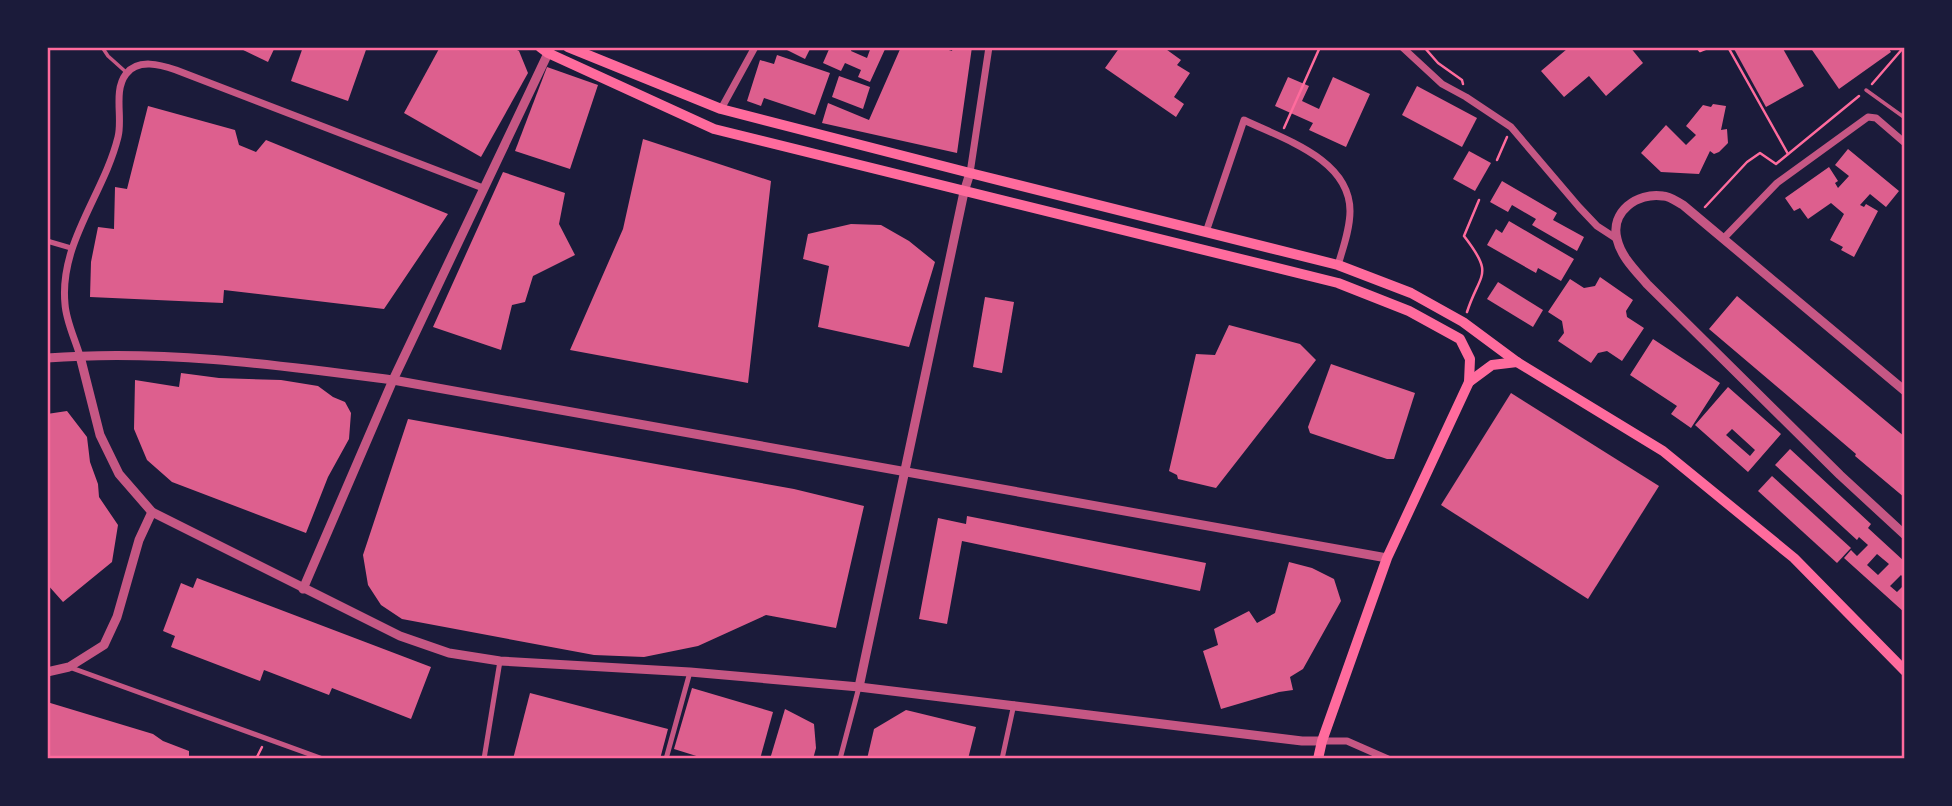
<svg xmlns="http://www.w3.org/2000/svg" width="1952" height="806" font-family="'DejaVu Sans',sans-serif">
<rect width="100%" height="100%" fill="#1b1b3a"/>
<g fill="#dd5f8e" fill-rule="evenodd">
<polygon points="237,47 275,47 268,62"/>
<polygon points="303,47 367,47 348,101 291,81"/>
<polygon points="440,47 511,47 519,51 528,73 481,157 404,113"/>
<polygon points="788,47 811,47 805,59 787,50"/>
<polygon points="830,47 852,47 851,51 867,58 871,47 886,47 870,82 858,77 861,70 845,63 841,71 823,63"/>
<polygon points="901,47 939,47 952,51 953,47 972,47 957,153 822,123 828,103 869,120"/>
<polygon points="1120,47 1163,47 1181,60 1177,65 1190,73 1174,97 1184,104 1176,117 1105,68"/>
<polygon points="1565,47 1630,47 1643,63 1606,96 1589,76 1564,97 1541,71 1567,49"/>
<polygon points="1733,47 1782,47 1804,86 1766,107"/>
<polygon points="1810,47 1888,47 1891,52 1839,89"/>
<polygon points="777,55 830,73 815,115 764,98 761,106 747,101 760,60 774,64"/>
<polygon points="547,67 598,85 570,169 515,151"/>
<polygon points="839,76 870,87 863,109 832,97"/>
<polygon points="1288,77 1309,86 1302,101 1319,109 1333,77 1370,94 1346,147 1309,130 1313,123 1275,106"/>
<polygon points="1417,86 1477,118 1462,147 1402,115"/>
<polygon points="1713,104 1726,106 1721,130 1727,129 1728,143 1719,152 1714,154 1710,151 1699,174 1661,172 1641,153 1666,125 1686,145 1696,135 1686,126 1703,105 1711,107"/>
<polygon points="148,106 235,130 239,145 256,152 266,140 448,214 384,309 224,290 223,303 90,297 91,262 98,227 114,229 115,187 127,189"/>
<polygon points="643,139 771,181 748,383 570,350 623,229"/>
<polygon points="1848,149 1899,191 1886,207 1870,194 1860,205 1864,207 1866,204 1878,211 1854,257 1841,250 1843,247 1830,240 1844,214 1831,203 1808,219 1800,208 1794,211 1785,198 1829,167 1838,181 1835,183 1838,188 1849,176 1835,165"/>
<polygon points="1469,151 1491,163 1475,191 1453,179"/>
<polygon points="503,172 565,193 559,224 575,255 533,276 525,302 512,305 501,350 433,327"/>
<polygon points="1502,181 1557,213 1553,220 1584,237 1577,251 1532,225 1536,219 1512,205 1508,212 1490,202"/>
<polygon points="1509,221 1574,259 1561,281 1538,268 1536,273 1487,245 1496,229 1502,233"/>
<polygon points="851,224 881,225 909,241 935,262 909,347 818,327 829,266 803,259 808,234"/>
<polygon points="1600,277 1633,300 1626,311 1627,317 1644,328 1622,361 1607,351 1598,353 1591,363 1558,341 1564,333 1562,321 1548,312 1570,279 1584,288 1595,286"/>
<polygon points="1498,282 1543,310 1533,327 1487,299"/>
<polygon points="1737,296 1905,437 1905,498 1855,456 1856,454 1822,425 1709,329"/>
<polygon points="985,297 1014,302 1002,373 973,367"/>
<polygon points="1229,325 1300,344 1316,360 1216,488 1178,479 1177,475 1169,471 1196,354 1215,355"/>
<polygon points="1653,339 1720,383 1691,428 1671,414 1677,406 1630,375"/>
<polygon points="1331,364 1415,393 1394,459 1387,459 1310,433 1308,427"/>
<polygon points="181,373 219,378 281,380 318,386 333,397 345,402 351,413 349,439 328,477 306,533 172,482 147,460 134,429 135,380 179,387"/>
<path d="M1728,387l53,47 -33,38 -53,-47zM1732,429l23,21 -5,6 -24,-21z"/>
<polygon points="1511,393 1659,486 1588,599 1441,505"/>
<polygon points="67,411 87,437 90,462 98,484 99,497 118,525 112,562 63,602 47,584 47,414"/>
<polygon points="408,419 794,489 864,506 836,628 766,615 698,646 644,657 594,655 402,619 381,605 368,585 363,555"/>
<path d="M1790,449l81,75 -3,4 37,34v17l-4,-4 -11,11 7,6 8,-8v29l-61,-55 7,-8 6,6 11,-11 -9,-8 -2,3 -82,-75zM1877,554l12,10 -11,11 -11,-10z"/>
<polygon points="1772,476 1851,548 1837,563 1758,491"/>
<polygon points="967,516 1206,563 1200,591 962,541 947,624 919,619 938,518 966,524"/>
<polygon points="1289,562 1312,568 1334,579 1341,601 1303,669 1290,677 1293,690 1279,692 1221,709 1203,651 1218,645 1214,629 1249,611 1257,623 1275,613"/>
<polygon points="197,578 431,667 411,719 332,688 329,695 264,670 260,681 171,647 175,636 163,631 181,583 193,588"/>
<polygon points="692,688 773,712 760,759 706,759 674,749"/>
<polygon points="530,693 668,729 660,759 513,759"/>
<polygon points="47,702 153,734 163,741 189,751 189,756 195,759 47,759"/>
<polygon points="785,709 814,724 816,748 813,759 770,759"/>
<polygon points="906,710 976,727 968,759 867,759 874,729"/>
</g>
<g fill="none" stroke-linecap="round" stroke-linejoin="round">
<g stroke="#ff6b9d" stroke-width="2.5">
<polyline points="1424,47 1438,63 1462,80 1463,84"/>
<polyline points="1697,47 1700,51 1710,47"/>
<polyline points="1728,47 1788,154"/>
<polyline points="1872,84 1904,47"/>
<polyline points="1284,128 1320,47"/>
<polyline points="1497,160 1507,137"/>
<polyline points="1705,207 1747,162 1760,153 1776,164 1859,96"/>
<path d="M1467,312c13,-40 28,-36 -3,-76l15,-36"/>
<polyline points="256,759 262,747"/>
</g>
<g stroke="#c65784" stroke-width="3.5">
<polyline points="102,47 108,56 127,73"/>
<polyline points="1866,90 1905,118"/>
</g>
<g stroke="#c65784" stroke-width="5">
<polyline points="47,241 71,248"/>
<polyline points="69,667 323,759"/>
<polyline points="484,759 500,661"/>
<polyline points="666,759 690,672"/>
<polyline points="840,759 859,687"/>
<polyline points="1002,759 1014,704"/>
</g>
<g stroke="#c65784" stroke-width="7">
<polyline points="1402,47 1442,84 1466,97 1511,127 1579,207 1597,226 1617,239"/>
<polyline points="721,109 755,47"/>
<polyline points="970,173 989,47"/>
<path d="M1206,232l38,-112c39,19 106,39 106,91 0,18 -7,37 -12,54"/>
<polyline points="1723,239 1777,183 1868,117 1876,118 1905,143"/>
<path d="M80,356c-5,-17 -14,-35 -15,-52 -6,-61 39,-110 53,-167 5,-19 -5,-46 8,-63 12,-16 35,-9 50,-4l307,118"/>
<polyline points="1322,741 1347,741 1388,759"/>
</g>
<g stroke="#c65784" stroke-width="9">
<polyline points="80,356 100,435 119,474 152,512 400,636 449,653 500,661 690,672 859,687 1302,741 1322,741"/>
<path d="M47,358c116,-9 231,7 346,22l994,178"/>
<path d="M1905,391l-222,-186c-6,-3 -13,-9 -20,-9 -26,-4 -53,16 -46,43 4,18 19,32 30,45l193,191 65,60"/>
<polyline points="303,589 393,380 551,47"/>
<polyline points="47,672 69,667 104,645 117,617 139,540 152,512"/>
<polyline points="859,687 964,192 970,173"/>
</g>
<g stroke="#ff6b9d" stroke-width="10">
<polyline points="540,47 548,53 714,129 1338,283 1409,311 1460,339 1470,359 1469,382"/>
<polyline points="568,47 721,109 970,173 1338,265 1411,293 1463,322 1517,362 1663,451 1794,558 1905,671"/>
<polyline points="1318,759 1322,741 1387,558 1469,382 1492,365 1517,362"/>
</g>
</g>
<rect width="1952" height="806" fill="none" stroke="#1b1b3a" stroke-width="98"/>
<rect x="49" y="49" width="1854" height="708" fill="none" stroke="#ff6b9d" stroke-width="2.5"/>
</svg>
